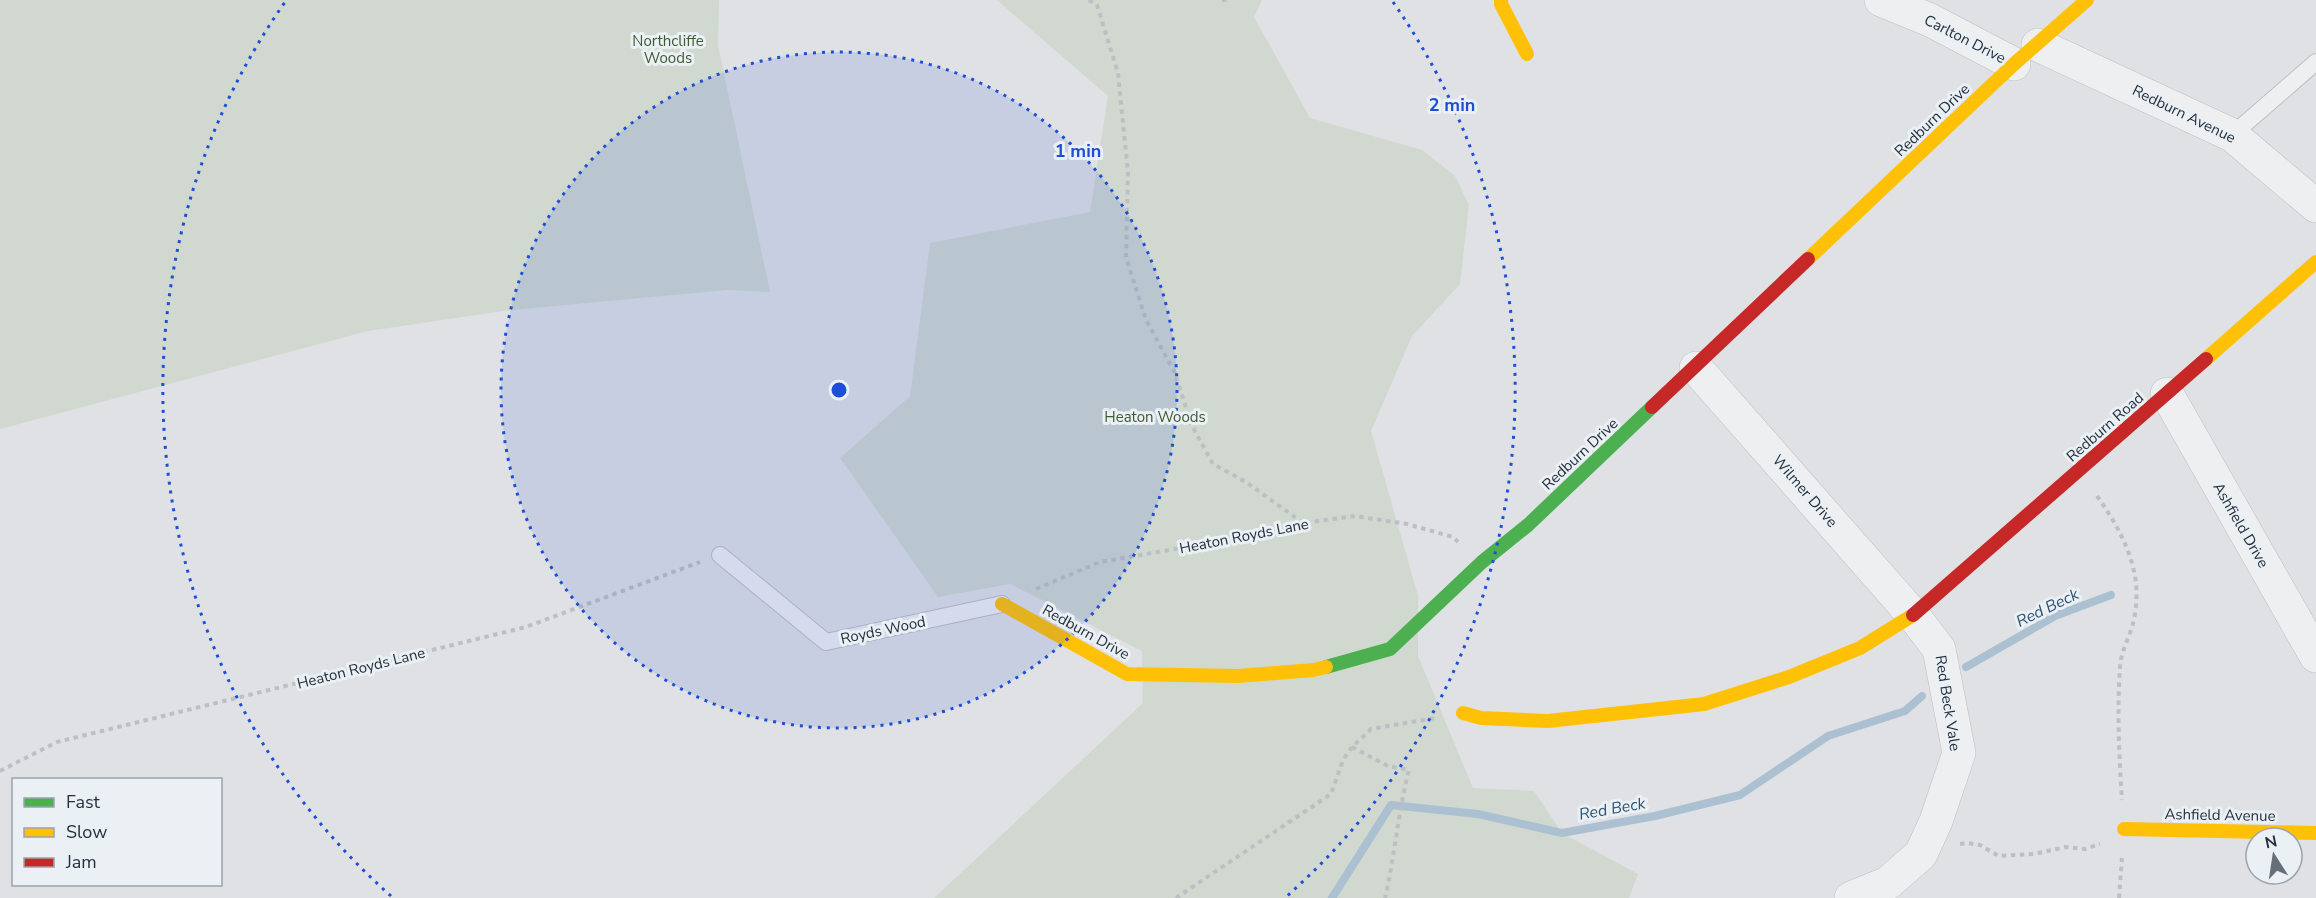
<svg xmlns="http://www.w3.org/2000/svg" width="2316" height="898" font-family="'Nunito Sans',sans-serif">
<rect width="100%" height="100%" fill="#dfe1e4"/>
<g fill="#d0d8cf">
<polygon points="0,0 719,0 718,45 770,292 727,290 503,311 368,331 0,429"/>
<polygon points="997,0 1262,0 1254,17 1310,118 1422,150 1455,176 1469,205 1460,284 1412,336 1371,431 1418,596 1418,656 1473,788 1534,791 1562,833 1638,874 1629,898 934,898 1143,703 1142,651 1010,584 938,597 840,458 910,396 930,243 1090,212 1108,96"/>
</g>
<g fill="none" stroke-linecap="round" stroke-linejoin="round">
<g stroke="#abc0d1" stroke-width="8">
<polyline points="1966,667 2055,616 2111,595"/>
<polyline points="1332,898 1391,805 1478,814 1562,833 1655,816 1740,795 1828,736 1905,711 1922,696"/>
</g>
<defs>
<g id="lane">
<polyline points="2232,135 2316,62"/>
<polyline points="720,555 826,642 1002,604"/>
</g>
<g id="street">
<polyline points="1881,0 1930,20 2014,64"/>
<polyline points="2038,45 2232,135 2316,206"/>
<polyline points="1696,368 1913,615 1939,649 1959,753 1936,821 1921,854 1888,883 1851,898"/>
<polyline points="2167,394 2316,656"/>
</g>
</defs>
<use href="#lane" stroke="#bdbfc2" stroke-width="18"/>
<use href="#street" stroke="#bdbfc2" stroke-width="34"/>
<g stroke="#bdc0c3" stroke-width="4" stroke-dasharray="4.5 4.5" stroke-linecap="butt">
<polyline points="1089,0 1097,5 1118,73 1128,173 1126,257 1146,320 1175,373 1191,424 1213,464 1246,482 1303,523"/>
<polyline points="1222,0 1231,0"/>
<path d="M2097,496c26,37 47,76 37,123 -3,16 -13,31 -14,48 -3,44 -1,89 2,133"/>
<polyline points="1036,589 1100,562 1204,544 1303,523 1355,516 1407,524 1453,537 1458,542"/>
<path d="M1352,747l36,19 21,4c-11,42 -14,85 -24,128"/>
<polyline points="0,771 57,742 526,627 700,562"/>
<polyline points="1960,844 1967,843 1980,845 1999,856 2034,854 2066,847 2085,849 2100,844"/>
<polyline points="1176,898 1331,794 1343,760 1352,747 1371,729 1435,718"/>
<polyline points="2119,898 2122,858"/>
</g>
<use href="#lane" stroke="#eeeff1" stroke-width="16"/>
<use href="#street" stroke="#eeeff1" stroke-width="33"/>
<polyline stroke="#4caf50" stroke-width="14" points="1326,667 1390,649 1482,562 1528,525 1652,407"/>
<g stroke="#ffc107" stroke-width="14">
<polyline points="1501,0 1501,4 1527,54"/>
<polyline points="1808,259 2014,64 2087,0"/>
<polyline points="2206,359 2316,262"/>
<polyline points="1002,604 1127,674 1238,676 1313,670 1326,667"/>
<polyline points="1463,713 1481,718 1548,721 1704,704 1789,677 1860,648 1913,615"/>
<polyline points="2124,829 2316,833"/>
</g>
<g stroke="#c62828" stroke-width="14">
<polyline points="1652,407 1808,259"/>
<polyline points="1913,615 2206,359"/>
</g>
</g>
<circle cx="839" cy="390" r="338" fill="#1d4ed8" fill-opacity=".12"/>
<g fill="none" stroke="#1d4ed8" stroke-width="3" stroke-dasharray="3 6">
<circle cx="839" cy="390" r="338"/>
<path d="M391 896A676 676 0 0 1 285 2M1393 2A676 676 0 0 1 1287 896"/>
</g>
<g text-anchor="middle" stroke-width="6" stroke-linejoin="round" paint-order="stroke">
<g font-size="15" fill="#25303e" stroke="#ebf0f5">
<text transform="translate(1965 39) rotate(27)" y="5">Carlton Drive</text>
<text transform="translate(2184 114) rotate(26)" y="5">Redburn Avenue</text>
<text transform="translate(1932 120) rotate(-44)" y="5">Redburn Drive</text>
<text transform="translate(2105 427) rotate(-41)" y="5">Redburn Road</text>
<text transform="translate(1580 454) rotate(-43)" y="5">Redburn Drive</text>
<text transform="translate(1805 491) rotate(49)" y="5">Wilmer Drive</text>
<text transform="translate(2241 525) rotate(60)" y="5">Ashfield Drive</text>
<text transform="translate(1244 536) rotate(-11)" y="5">Heaton Royds Lane</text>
<text transform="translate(883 630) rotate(-12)" y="5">Royds Wood</text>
<text transform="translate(1086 632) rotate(29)" y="5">Redburn Drive</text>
<text transform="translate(361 668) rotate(-14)" y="5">Heaton Royds Lane</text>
<text transform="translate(1948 703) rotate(81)" y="5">Red Beck Vale</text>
<text transform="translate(2220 815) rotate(1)" y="5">Ashfield Avenue</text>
</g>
<g font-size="15" fill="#3d5a32" stroke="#ebf0f5">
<text x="668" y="46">Northcliffe<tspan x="668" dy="17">Woods</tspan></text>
<text x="1155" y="422">Heaton Woods</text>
</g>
<g font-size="16" font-style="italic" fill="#2f5272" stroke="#ebf0f5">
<text transform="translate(2047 607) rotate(-26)" y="6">Red Beck</text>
<text transform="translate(1612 808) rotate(-10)" y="6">Red Beck</text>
</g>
</g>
<circle cx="839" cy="390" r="9" fill="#1d4ed8" stroke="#ebf0f5" stroke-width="3"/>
<g font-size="18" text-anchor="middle" font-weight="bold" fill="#1d4ed8" stroke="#ebf0f5" stroke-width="6" stroke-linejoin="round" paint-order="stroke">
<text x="1452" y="111">2 min</text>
<text x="1078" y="157">1 min</text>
</g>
<rect x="12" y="778" width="210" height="108" fill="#ebf0f5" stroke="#9ca3ac" stroke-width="1.5"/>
<rect x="24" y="798" width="30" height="9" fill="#4caf50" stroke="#9ca3ac" stroke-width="1.5"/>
<text x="66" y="808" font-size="18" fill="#25303e">Fast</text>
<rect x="24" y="828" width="30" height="9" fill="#ffc107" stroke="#9ca3ac" stroke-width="1.5"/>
<text x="66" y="838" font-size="18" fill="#25303e">Slow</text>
<rect x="24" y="858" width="30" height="9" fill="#c62828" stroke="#9ca3ac" stroke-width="1.5"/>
<text x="66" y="868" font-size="18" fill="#25303e">Jam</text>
<g transform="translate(2274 856) rotate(348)"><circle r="28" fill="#ebf0f5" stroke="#9ca3ac" stroke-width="1.5"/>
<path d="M0-4.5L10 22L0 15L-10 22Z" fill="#666e78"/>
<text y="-9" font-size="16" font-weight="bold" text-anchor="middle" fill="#25303e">N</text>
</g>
</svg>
